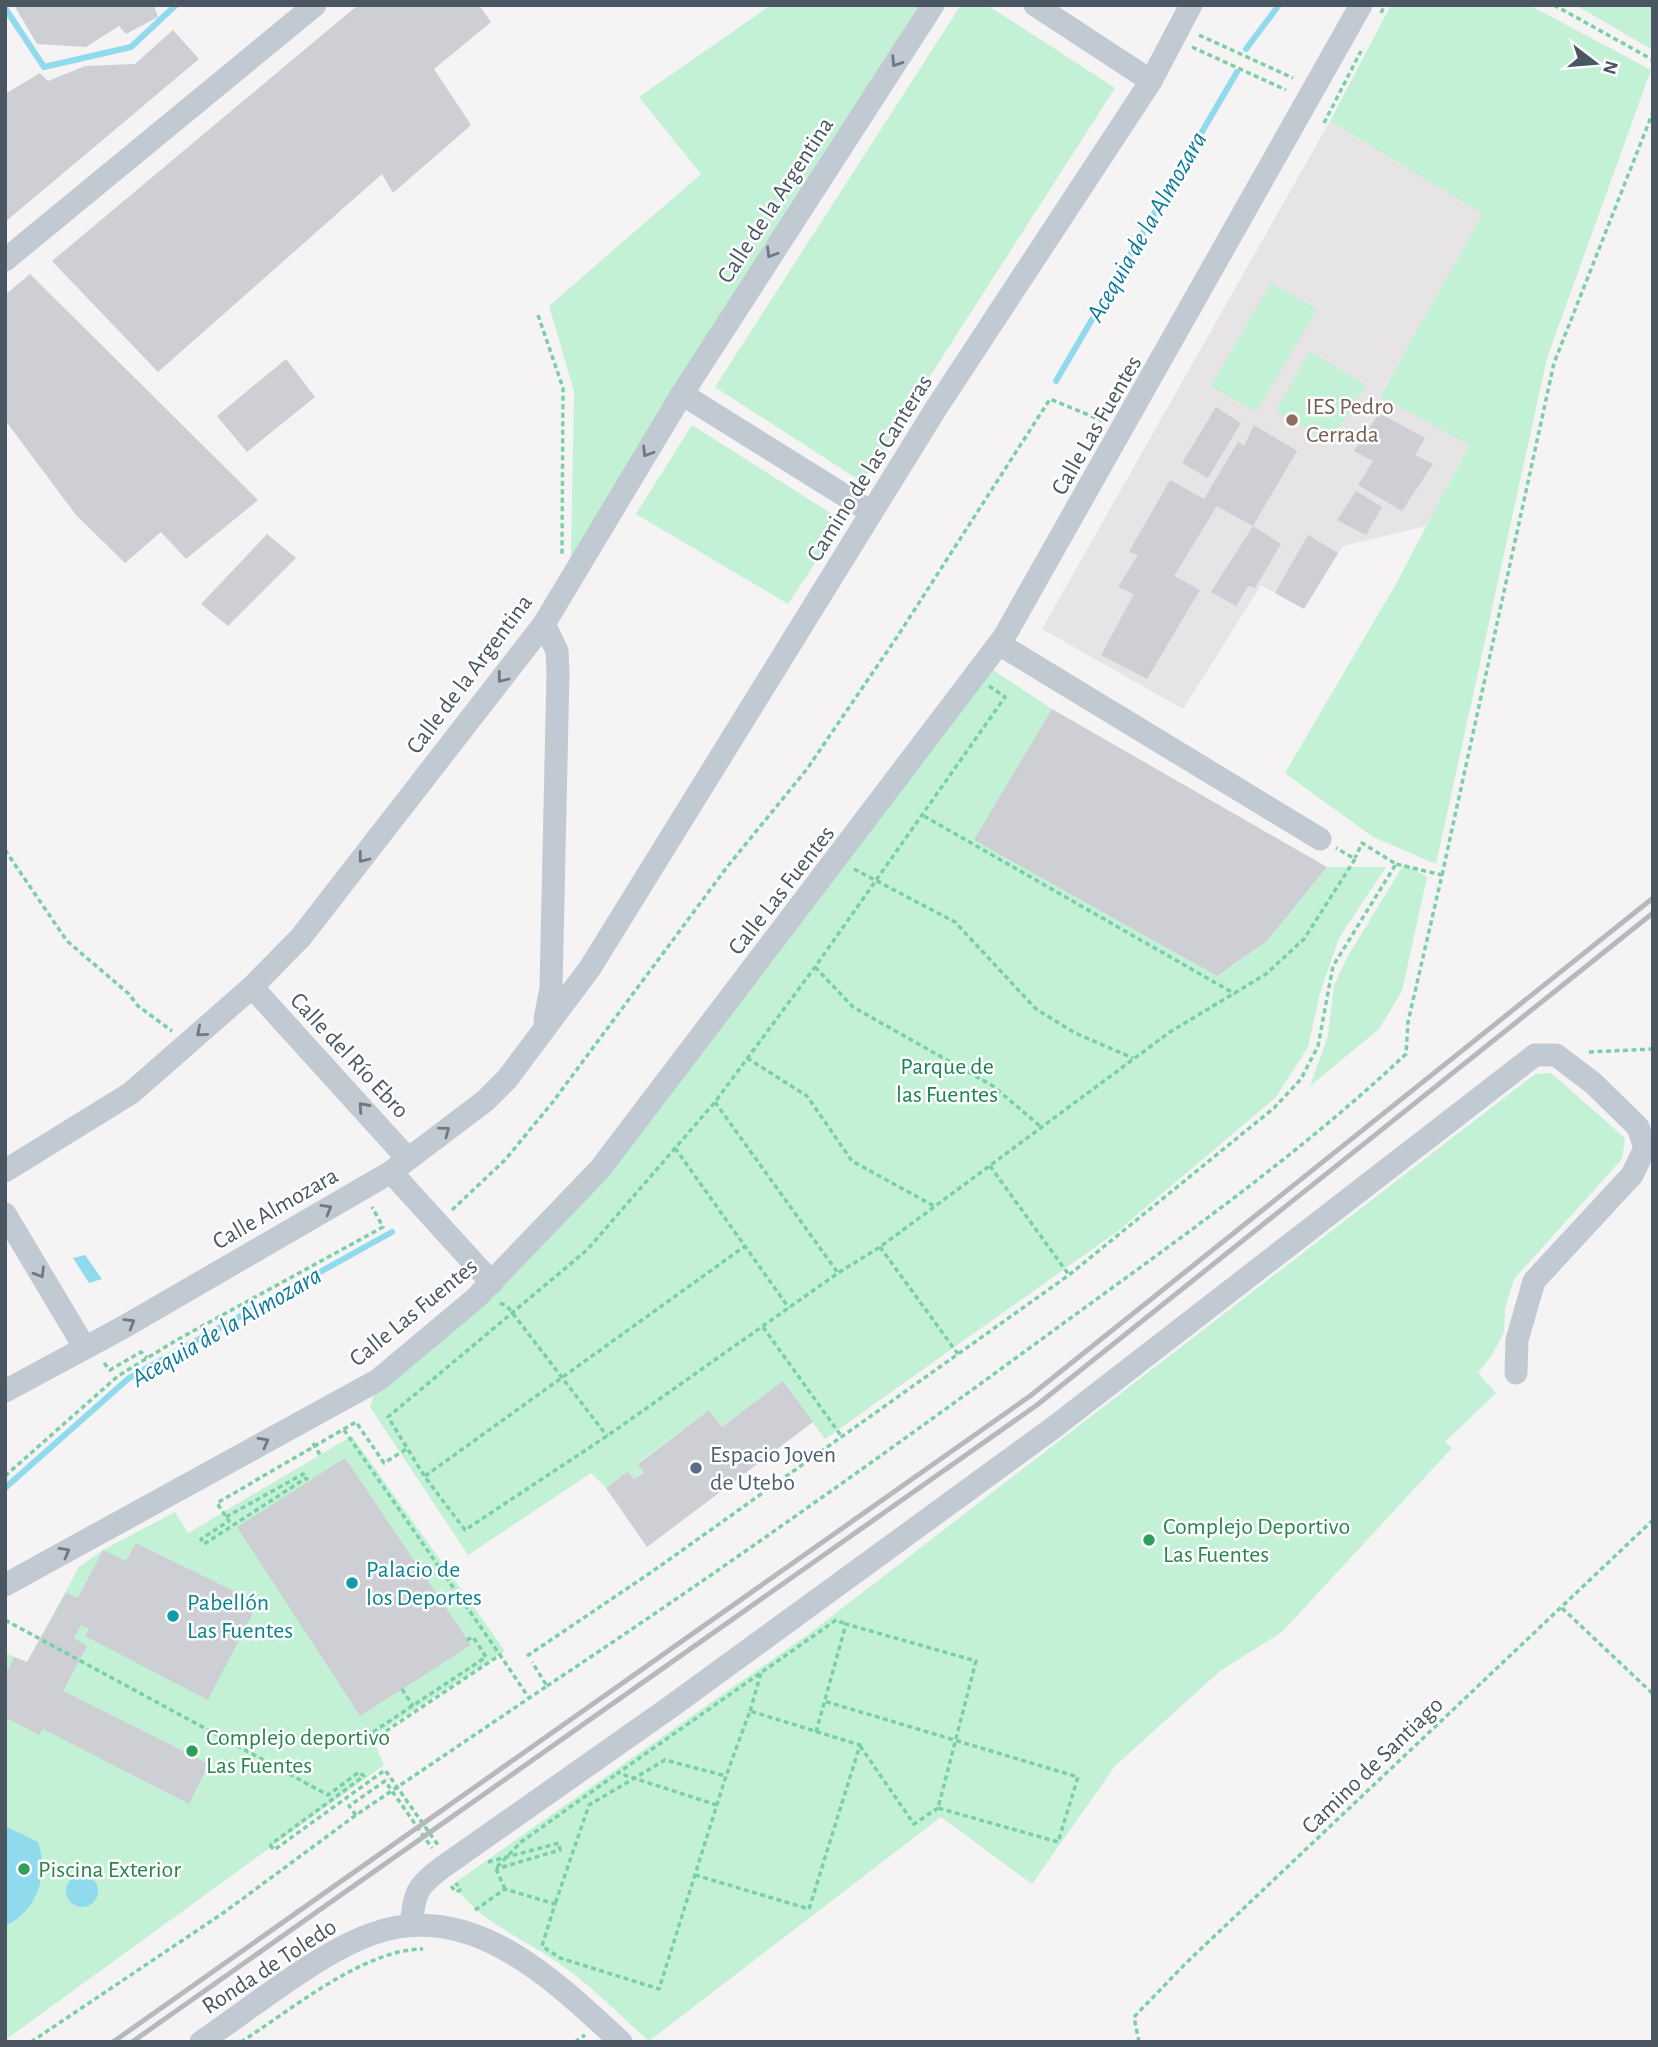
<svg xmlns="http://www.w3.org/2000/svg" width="1658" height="2047" font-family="'Alegreya Sans',sans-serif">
<rect width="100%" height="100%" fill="#f5f3f3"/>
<polygon fill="#e6e4e5" points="1330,121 1484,214 1380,395 1469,445 1426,526 1343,546 1304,609 1261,585 1183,709 1042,629"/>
<g fill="#c3f1d5">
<polygon points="771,5 919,5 571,559 574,391 549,306 701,174 639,97"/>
<polygon points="961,5 987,5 1115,88 862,482 715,387"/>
<polygon points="1391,5 1529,5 1651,70 1547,358 1436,864 1373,837 1285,773 1396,584 1469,445 1380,396 1483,214 1330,121"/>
<polygon points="1575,5 1653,5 1653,50"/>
<polygon points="1271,283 1317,309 1256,412 1211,386"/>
<polygon points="1310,351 1366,385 1330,442 1276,411"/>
<polygon points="692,425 843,521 788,604 636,514"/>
<polygon points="984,664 1052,709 975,840 1217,976 1267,941 1327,867 1386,867 1339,938 1320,993 1308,1047 1276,1097 1118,1231 825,1439 783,1382 722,1427 709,1410 638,1463 644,1473 634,1479 626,1473 606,1488 591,1473 468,1555 370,1407 378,1380 476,1298 672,1074"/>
<polygon points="1404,864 1427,877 1402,991 1379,1029 1310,1086 1328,1036 1334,985 1348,956"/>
<path d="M1551,1073l74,65 -3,21 -108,120 -9,29 -1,24 -12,23 -14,18 18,20 -51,49 7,6 -170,184 -62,39 -105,95 -83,118 -91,-67 -292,224c-32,-28 -62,-60 -98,-83 -35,-23 -73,-38 -98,-74l357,-251 725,-559z"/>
<polygon points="352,1436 505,1651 372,1737 384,1765 5,2040 5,1653 27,1662 79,1567 103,1550 175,1512 188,1533"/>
</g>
<g fill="#90daee">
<polygon points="85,1255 102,1279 89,1283 73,1258"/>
<path d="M5,1826l33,16c11,31 0,69 -33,84z"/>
<circle cx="82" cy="1891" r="16"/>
</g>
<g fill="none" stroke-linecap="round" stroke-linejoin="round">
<g stroke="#90daee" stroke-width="6">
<polyline points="5,8 44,67 131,47 176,5"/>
<polyline points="1246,49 1279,5"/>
<polyline points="1056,381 1237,72"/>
<polyline points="5,1488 129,1378 392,1232"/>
</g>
</g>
<g fill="#cdcfd5">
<polygon points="14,5 154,5 158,17 126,34 119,26 86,47 37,44"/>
<polygon points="358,5 479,5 491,22 434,69 471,125 393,193 382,174 158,372 52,261"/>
<polygon points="173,30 199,59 5,222 5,94 40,73 48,81 85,66 135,64"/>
<polygon points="30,274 258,500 186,559 161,532 125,563 76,515 5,420 5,295"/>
<polygon points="286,359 315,397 247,452 217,416"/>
<polygon points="1216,407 1241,423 1208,478 1182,463"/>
<polygon points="1379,413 1425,438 1415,455 1433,464 1402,511 1358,485 1373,461 1354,451"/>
<polygon points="1254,425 1297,451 1253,526 1217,506 1174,576 1200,590 1147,679 1101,655 1134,594 1118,587 1138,555 1129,552 1170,480 1204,499 1238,442 1244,446"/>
<polygon points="1356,491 1382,507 1366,535 1337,520"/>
<polygon points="1253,526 1281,544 1255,588 1248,586 1236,606 1211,592"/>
<polygon points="267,534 296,558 228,626 201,604"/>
<polygon points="1308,535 1338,553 1304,609 1275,593"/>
<polygon points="1052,709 1327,867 1267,941 1217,976 974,840"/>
<polygon points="783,1381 813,1422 647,1547 606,1488 627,1472 634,1479 644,1473 638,1464 709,1410 722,1427"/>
<polygon points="345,1458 471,1645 360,1716 237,1527"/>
<polygon points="136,1543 258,1603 208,1700 85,1636 89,1629 81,1625 74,1638 87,1646 63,1691 209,1764 189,1804 43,1729 39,1735 5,1717 5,1669 8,1670 14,1657 27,1662 66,1593 78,1598 103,1550 126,1561"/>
</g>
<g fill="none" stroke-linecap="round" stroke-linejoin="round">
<g stroke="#7ad0a6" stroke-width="3.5" stroke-dasharray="5 3.5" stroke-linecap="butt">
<polyline points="1554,5 1653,60"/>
<polyline points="1381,13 1385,5"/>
<polyline points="1199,35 1293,78"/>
<polyline points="1192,47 1286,90"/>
<polyline points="1324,123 1361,51"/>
<polyline points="538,315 563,388 562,555"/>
<polyline points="989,686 1005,697 815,967 715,1102 587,1250 388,1417 425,1477 465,1530 607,1436 838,1273 880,1247 1170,1032 1266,974 1304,939 1355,859 1336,848"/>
<polyline points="924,816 1235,994"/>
<polyline points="5,850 67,941 129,994 138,1006 172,1031"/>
<polyline points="854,869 955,922 1036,1009 1075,1033 1133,1058"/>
<polyline points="1442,875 1554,363 1653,112"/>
<polyline points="815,967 853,1007 993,1086 1040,1126"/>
<polyline points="1589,1052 1653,1049"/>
<polyline points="747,1058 807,1096 852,1161 934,1206"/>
<polyline points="715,1102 838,1273"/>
<polyline points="675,1148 789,1308"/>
<polyline points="990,1166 1069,1275"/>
<polyline points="452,1210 505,1160 552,1103 727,867 807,769 897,637 1050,399 1103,421"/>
<polyline points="880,1247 958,1354"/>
<polyline points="500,1303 507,1306 607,1436"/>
<polyline points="763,1327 842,1437"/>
<polyline points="104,1363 110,1370 141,1352 147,1358"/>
<polyline points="344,1430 500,1655"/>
<polyline points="313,1443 320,1455"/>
<polyline points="5,1476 118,1376 175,1341 383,1227 372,1207"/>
<polyline points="425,1476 745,1246"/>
<polyline points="308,1480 306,1478 204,1544 201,1539 229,1521 217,1503 356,1422 384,1463 408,1448"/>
<polyline points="226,1517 303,1474 306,1477"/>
<polyline points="1562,1608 1653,1694"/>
<polyline points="5,1620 328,1795 359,1772 364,1776 270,1845"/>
<polyline points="527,1656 653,1571 1069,1275 1274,1108 1301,1079 1318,1046 1333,966 1396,864 1362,843 1355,858"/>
<path d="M547,1686c175,-116 345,-237 514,-361 118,-86 239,-171 345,-271l2,-32 34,-147 -46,-11"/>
<polyline points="402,1689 413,1706"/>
<polyline points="750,1711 761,1673"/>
<polyline points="373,1732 377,1737 500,1655 529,1698"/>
<polyline points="373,1732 486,1657 473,1637 467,1640"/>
<polyline points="816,1732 846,1624 976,1661 938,1808 1058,1842 1078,1777 824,1701"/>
<polyline points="860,1746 914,1824 938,1808"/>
<polyline points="717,1805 618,1773 836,1620 846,1624"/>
<polyline points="356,1815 349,1806 385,1781 432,1848"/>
<polyline points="270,1845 274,1850 385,1770 438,1845"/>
<polyline points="488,1862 559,1843 560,1850 496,1869"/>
<polyline points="497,1867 521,1842 618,1773"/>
<polyline points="496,1869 505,1889"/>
<polyline points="695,1875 809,1909 860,1745 750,1711 726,1776"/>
<polyline points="451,1886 456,1892 460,1890 456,1883"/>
<polyline points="475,1910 505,1889 555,1904 542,1946 560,1958 659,1989 726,1776 665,1760 589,1805 555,1904"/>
<polyline points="31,2042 226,1911 356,1815 547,1686 532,1662"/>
<path d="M241,2042c50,-32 123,-93 182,-93"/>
<polyline points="575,2042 585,2035"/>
<polyline points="1139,2042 1134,2017 1185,1964 1653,1520"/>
</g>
<g stroke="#c1cad2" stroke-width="23">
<polyline points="1035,5 1151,81"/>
<polyline points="5,260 315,5"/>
<polyline points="682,394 871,512"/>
<polyline points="544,624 557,651 558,672 551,988 545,1019"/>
<polyline points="999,644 1320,839"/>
<polyline points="252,987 408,1159"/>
<polyline points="5,1171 131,1093 252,987 301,937 544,624 682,394 933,5"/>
<polyline points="391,1172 492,1283"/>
<polyline points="5,1214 85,1348"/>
<polyline points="5,1391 122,1328 391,1172 485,1101 507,1079 590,968 935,410 1151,81 1191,5"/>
<polyline points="5,1585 378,1380 476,1298 600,1169 1004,637 1361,5"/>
<path d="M411,1925c4,-31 4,-37 29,-56l229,-161 384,-280 482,-373h21l37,28 45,44 7,21 -13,27 -98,106 -17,59 -1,33"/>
<path d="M201,2042c49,-33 117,-89 171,-108 99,-36 182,46 249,108"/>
</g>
<g stroke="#b5b8bd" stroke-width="5">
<polyline points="113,2042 1030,1396 1653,898"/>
<polyline points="132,2042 1037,1405 1653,913"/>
</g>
</g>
<defs><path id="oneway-chevron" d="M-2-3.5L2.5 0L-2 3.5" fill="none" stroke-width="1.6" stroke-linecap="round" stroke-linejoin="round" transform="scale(1.75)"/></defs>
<g stroke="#6e7983">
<use href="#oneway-chevron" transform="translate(896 62) rotate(123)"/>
<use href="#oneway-chevron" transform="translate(771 253) rotate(122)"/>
<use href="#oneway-chevron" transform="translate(647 452) rotate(122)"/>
<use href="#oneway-chevron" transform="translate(502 678) rotate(128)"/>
<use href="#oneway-chevron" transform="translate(363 858) rotate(128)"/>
<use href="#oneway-chevron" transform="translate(201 1032) rotate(139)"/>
<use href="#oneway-chevron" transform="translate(363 1107) rotate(-132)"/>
<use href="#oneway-chevron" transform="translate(445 1131) rotate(-37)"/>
<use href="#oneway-chevron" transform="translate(327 1209) rotate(-30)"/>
<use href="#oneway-chevron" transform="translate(40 1273) rotate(59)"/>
<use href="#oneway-chevron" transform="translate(130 1323) rotate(-31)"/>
<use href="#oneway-chevron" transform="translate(264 1442) rotate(-29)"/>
<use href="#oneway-chevron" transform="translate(65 1552) rotate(-29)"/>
</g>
<circle fill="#8d6e63" stroke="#fff" stroke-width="2.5" cx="1292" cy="420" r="7"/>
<circle fill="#5c6f8a" stroke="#fff" stroke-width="2.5" cx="696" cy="1468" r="7"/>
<g fill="#2e9e5b" stroke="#fff" stroke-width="2.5">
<circle cx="1149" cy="1540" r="7"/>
<circle cx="192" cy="1751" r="7"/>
<circle cx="24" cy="1869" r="7"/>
</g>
<g fill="#0f9aa8" stroke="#fff" stroke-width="2.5">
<circle cx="352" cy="1583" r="7"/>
<circle cx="173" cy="1616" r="7"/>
</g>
<g text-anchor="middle" stroke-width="5" stroke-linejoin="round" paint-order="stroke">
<g font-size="24" fill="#4a5661" stroke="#fff">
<text transform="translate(775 200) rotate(-57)" y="8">Calle de la Argentina</text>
<text transform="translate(1096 425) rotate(-60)" y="8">Calle Las Fuentes</text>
<text transform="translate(869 468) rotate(-58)" y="8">Camino de las Canteras</text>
<text transform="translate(469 674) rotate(-53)" y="8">Calle de la Argentina</text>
<text transform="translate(781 890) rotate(-52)" y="8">Calle Las Fuentes</text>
<text transform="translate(350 1055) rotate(47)" y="8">Calle del Río Ebro</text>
<text transform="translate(275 1208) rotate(-30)" y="8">Calle Almozara</text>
<text transform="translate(413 1312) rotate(-39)" y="8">Calle Las Fuentes</text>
<text transform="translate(1372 1765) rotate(-44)" y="8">Camino de Santiago</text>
<text transform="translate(269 1966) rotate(-33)" y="8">Ronda de Toledo</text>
</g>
<g font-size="24" fill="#785e54" stroke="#fff" text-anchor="start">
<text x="1306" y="414">IES Pedro<tspan x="1306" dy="28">Cerrada</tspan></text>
</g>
<g font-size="24" fill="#17864f" stroke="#fff">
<text x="947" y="1074">Parque de<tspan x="947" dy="28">las Fuentes</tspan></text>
</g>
<g font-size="24" fill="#4e5e75" stroke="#fff" text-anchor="start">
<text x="710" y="1462">Espacio Joven<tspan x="710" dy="28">de Utebo</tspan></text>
</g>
<g font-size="24" fill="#27864d" stroke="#fff" text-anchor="start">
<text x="1163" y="1534">Complejo Deportivo<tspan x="1163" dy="28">Las Fuentes</tspan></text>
<text x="206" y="1745">Complejo deportivo<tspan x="206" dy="28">Las Fuentes</tspan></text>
<text x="38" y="1877">Piscina Exterior</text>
</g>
<g font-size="24" fill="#0d838f" stroke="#fff" text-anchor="start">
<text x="366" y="1577">Palacio de<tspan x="366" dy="28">los Deportes</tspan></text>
<text x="187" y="1610">Pabellón<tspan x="187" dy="28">Las Fuentes</tspan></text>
</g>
<g font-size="26" font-style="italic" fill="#0c7c9b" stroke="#fff">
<text transform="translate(1146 226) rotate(-60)" y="9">Acequia de la Almozara</text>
<text transform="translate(226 1326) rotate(-30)" y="9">Acequia de la Almozara</text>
</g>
</g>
<rect width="1658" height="2047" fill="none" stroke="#4a5661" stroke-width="14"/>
<g transform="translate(1595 63) rotate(106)" stroke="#ffffff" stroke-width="5" paint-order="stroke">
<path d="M0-5L12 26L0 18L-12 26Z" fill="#4a5661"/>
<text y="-10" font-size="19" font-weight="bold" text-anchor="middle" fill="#4a5661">N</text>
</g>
</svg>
